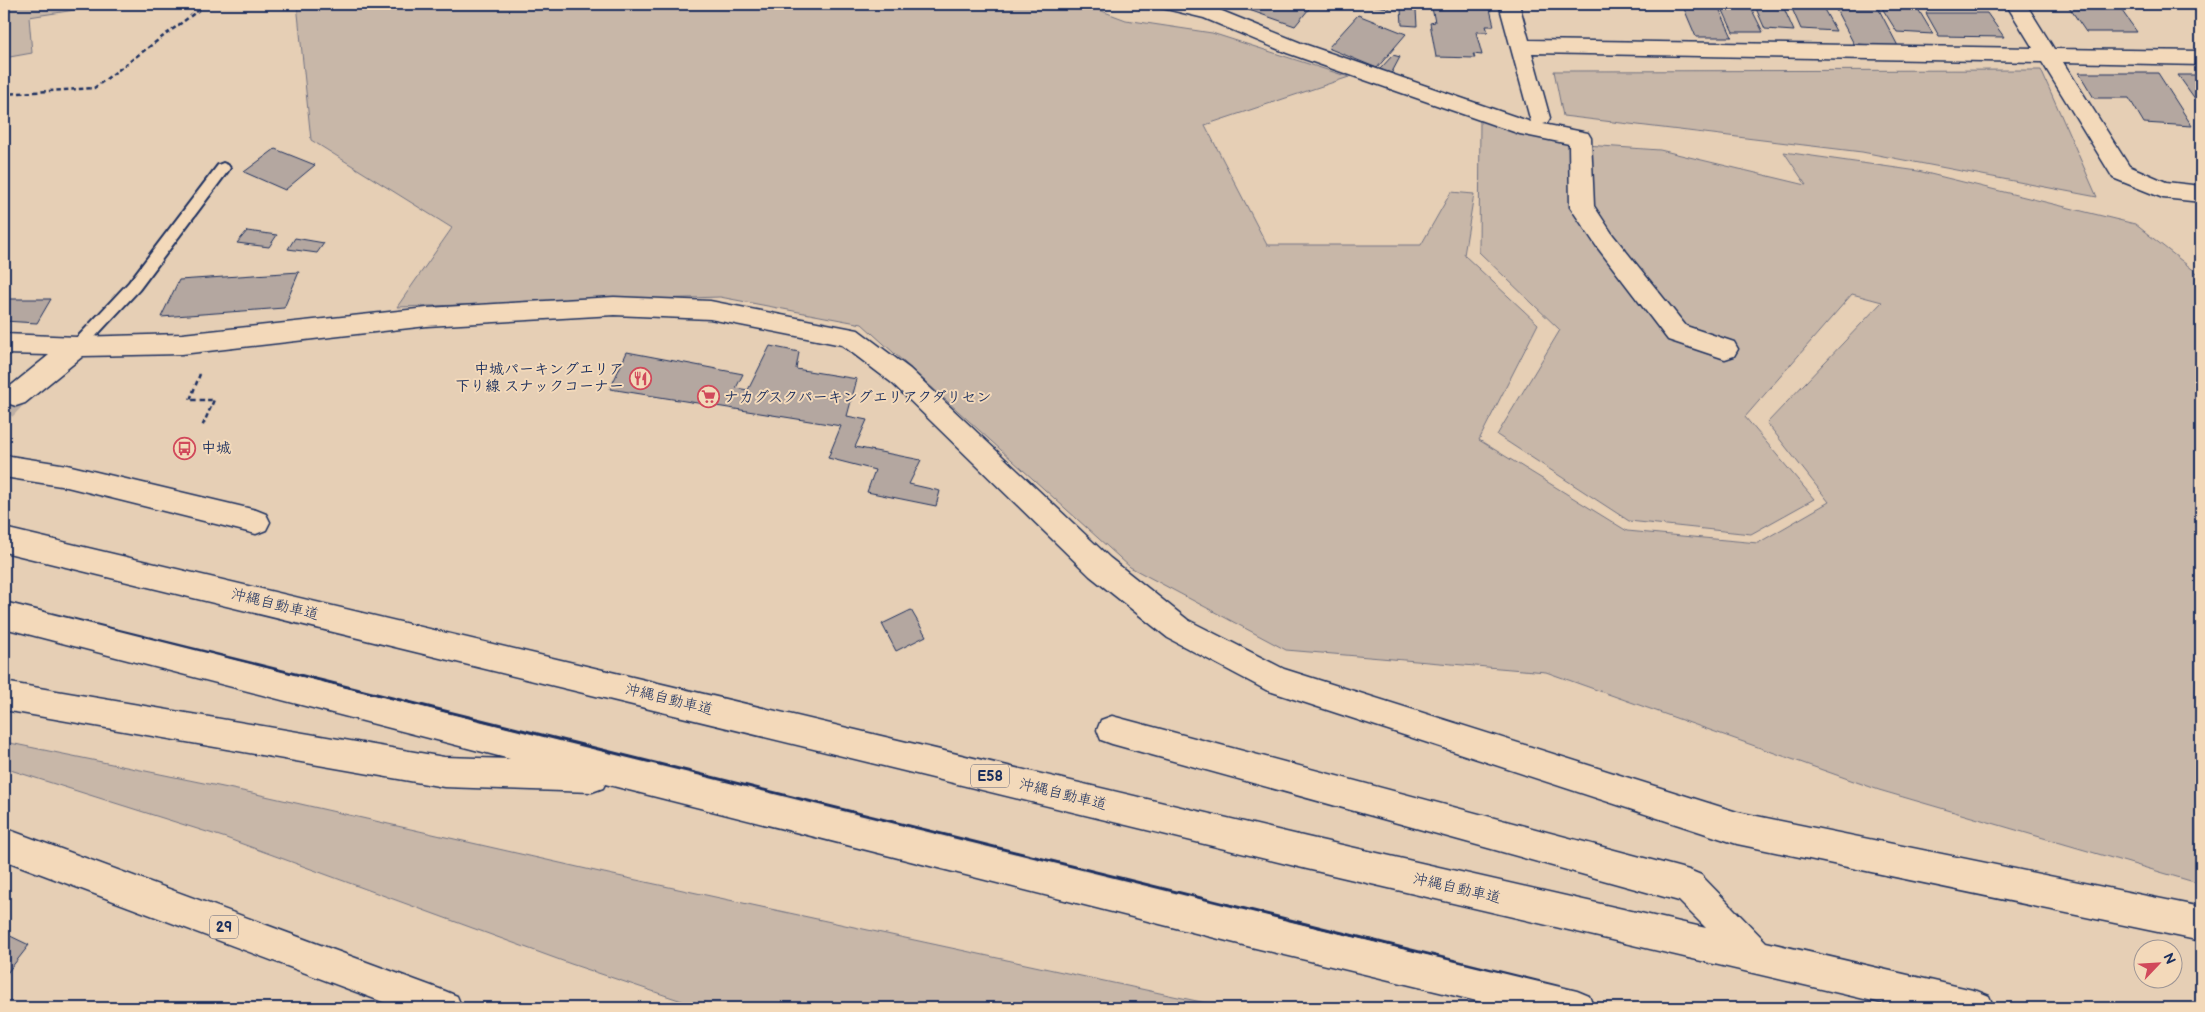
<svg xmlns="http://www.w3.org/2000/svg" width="2205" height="1012" font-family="'Balsamiq Sans','Klee One',sans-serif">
<rect width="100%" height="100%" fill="#e6cfb5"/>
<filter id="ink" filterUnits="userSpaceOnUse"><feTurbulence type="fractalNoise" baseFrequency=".02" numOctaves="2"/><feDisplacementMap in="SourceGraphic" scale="10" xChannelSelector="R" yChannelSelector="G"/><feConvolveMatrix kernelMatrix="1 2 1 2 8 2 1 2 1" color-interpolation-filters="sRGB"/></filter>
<g filter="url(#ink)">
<g fill="#c8b7a8" stroke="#727383">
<polygon points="4,4 114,4 29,17 32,53 4,58"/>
<polygon points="297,4 1083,4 1126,20 1212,33 1349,77 1205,125 1267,245 1421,245 1451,192 1474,194 1464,255 1538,324 1479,440 1627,531 1758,543 1829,502 1767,423 1882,302 1852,294 1745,417 1814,499 1751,534 1629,521 1497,435 1560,330 1479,252 1480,120 1520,133 1571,144 1660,150 1806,185 1784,152 1918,171 2135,224 2201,276 2201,884 1879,790 1546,672 1286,650 1130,567 862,324 720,297 397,307 452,228 311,140"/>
<polygon points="2041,70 2097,197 1862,152 1563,116 1554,71"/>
<polygon points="10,743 252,793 604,873 1229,1008 703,1008 571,964 226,838 4,768 4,751"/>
</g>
<g fill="#b4a7a0" stroke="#1b2f5e">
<polygon points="1254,4 1313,4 1295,26 1249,10"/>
<polygon points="1359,4 1390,4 1390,8"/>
<polygon points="1682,4 1717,4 1732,37 1696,37"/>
<polygon points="1720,4 1749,4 1763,32 1733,32"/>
<polygon points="1754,4 1782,4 1794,31 1765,29"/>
<polygon points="1790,4 1821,4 1836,31 1801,29"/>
<polygon points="1833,4 1876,4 1898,46 1854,44"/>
<polygon points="2067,4 2117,4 2137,32 2086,32"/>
<polygon points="1432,8 1490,9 1494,26 1486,26 1488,32 1476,32 1482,55 1473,54 1475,58 1436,57 1430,23 1435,22"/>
<polygon points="1882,8 1918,9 1933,34 1897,32"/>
<polygon points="1401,9 1416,10 1417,26 1402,25"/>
<polygon points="1926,13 1987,13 2004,37 1939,36"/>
<polygon points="1358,15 1406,34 1377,68 1328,48"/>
<polygon points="1393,55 1400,57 1391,74 1380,69"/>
<polygon points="2079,73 2158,73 2192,126 2144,123 2129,98 2094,98"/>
<polygon points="2178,75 2201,75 2201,107"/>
<polygon points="275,149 315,165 285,190 244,172"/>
<polygon points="247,231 277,235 269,247 237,243"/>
<polygon points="295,238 324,243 317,253 288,249"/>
<polygon points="299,272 284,308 161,317 179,280"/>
<polygon points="4,299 51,299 37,323 4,321"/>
<polygon points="770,346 799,352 796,369 857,379 847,416 867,420 855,447 921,460 909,484 940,491 936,506 867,492 875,470 828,458 841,426 610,389 627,352 743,374 736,388 748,390"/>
<polygon points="911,610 926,636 896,651 882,624"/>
<polygon points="4,933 29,945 4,977"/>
</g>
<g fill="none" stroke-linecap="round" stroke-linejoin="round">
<polyline stroke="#bdafa4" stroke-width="23" stroke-dasharray="23 11" stroke-linecap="butt" points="4,409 16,396"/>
<defs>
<polygon id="lane" points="223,163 228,165 230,168 228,171 139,290 82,351 77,353 72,351 70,347 72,343 129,282 218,165"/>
<g id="street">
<polygon points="1159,4 1196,4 1217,9 1301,43 1531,122 1499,4 1519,4 1529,40 2033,48 2006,4 2026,4 2054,49 2201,51 2201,65 2063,62 2129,166 2166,182 2201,186 2201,202 2163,198 2113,178 2042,62 1532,53 1550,118 1547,123 1543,124 1588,133 1591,138 1594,206 1613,235 1686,326 1734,342 1738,349 1734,356 1725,359 1668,340 1597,247 1570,207 1569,144 1520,134 1287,53 1204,18 1162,8"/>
<polygon points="614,297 710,301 858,330 910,369 1110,558 1188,620 1284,669 1737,812 2201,907 2201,941 1737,844 1266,690 1168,638 1090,576 892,383 842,345 710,319 614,315 427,326 182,354 83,356 25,403 16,406 7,403 4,397 7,389 49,355 4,354 4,334 77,337 182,334 427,308"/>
</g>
<polygon id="primary" points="4,828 445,991 457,996 462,1008 399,1008 4,860"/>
<g id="highway">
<polygon points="4,455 67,465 256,510 266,514 270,522 266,530 256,534 67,487 4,477"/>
<polygon points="4,528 1307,837 1706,928 1679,901 1112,744 1101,740 1097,730 1101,720 1112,716 1689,870 1701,875 1766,942 1977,991 1989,996 1994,1008 1903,1008 1307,869 4,552"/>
<path d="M4,602c524,132 1048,264 1573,389l12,5 5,12h-88l-259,-62 -642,-162 -2,4 -11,4 -148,-5 -440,-77v-28l440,75 66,2 -506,-131z"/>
</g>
</defs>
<use href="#lane" stroke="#1b2f5e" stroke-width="4"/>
<use href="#street" stroke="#1b2f5e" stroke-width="3"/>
<use href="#primary" stroke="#1b2f5e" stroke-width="3"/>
<use href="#highway" stroke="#1b2f5e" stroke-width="3"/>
<g stroke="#1b2f5e" stroke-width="2.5" stroke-dasharray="4.5 3" stroke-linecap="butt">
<polyline points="4,94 94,88 204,6"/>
<polyline points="200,374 190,400 214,400 202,427"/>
</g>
<use href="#lane" fill="#f3d9ba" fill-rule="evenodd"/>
<use href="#street" fill="#f3d9ba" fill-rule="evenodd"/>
<use href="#primary" fill="#f3d9ba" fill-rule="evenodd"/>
<use href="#highway" fill="#f3d9ba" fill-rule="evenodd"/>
</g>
</g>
<defs>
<symbol id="restaurant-ring" viewBox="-11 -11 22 22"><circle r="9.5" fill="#f3d9ba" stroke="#d1495b" stroke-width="1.5"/><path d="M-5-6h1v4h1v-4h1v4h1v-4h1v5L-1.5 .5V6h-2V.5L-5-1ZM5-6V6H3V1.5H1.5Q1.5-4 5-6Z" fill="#d1495b"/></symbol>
<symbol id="supermarket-ring" viewBox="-11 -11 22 22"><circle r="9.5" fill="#f3d9ba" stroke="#d1495b" stroke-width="1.5"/><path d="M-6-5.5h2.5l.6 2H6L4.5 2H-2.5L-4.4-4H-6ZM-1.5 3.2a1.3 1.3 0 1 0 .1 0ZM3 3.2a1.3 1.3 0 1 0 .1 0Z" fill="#d1495b"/></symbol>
<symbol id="bus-ring" viewBox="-11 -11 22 22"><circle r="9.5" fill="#f3d9ba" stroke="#d1495b" stroke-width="1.5"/><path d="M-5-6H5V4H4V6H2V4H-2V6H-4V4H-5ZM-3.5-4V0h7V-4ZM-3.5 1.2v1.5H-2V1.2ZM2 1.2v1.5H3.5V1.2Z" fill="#d1495b"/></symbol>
</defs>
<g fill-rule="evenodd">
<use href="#restaurant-ring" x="628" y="366" width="25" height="25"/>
<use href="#supermarket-ring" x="696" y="384" width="25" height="25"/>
<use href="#bus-ring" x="172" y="436" width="25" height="25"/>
</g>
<g text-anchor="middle" stroke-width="4" stroke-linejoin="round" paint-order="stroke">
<g fill="#f3d9ba" stroke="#5c627a" stroke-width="1">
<rect x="971" y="764.5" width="38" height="23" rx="4"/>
<rect x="210" y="915.5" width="28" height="23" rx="4"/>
</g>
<g font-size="14" font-weight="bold" fill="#1b2f5e">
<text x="990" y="781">E58</text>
<text x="224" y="932">29</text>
</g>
<g font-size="15" font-weight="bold" fill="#1b2f5e" stroke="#f3d9ba" text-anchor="start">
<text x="624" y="374" text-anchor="end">中城パーキングエリア<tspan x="624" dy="17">下り線 スナックコーナー</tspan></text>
<text x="724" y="402">ナカグスクパーキングエリアクダリセン</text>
<text x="201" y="453">中城</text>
</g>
<g font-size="15" fill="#1b2f5e" stroke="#f3d9ba">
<text transform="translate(275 604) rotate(14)" y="5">沖縄自動車道</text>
<text transform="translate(669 699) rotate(14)" y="5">沖縄自動車道</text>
<text transform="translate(1063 794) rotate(14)" y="5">沖縄自動車道</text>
<text transform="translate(1457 888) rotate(13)" y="5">沖縄自動車道</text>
</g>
</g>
<rect width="2205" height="1012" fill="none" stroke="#f3d9ba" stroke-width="20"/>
<rect x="10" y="10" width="2185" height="992" fill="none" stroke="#1b2f5e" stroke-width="2" filter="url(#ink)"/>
<g transform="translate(2158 964) rotate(65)"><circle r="24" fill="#f3d9ba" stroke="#9d9595"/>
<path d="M0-4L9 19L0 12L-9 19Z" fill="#d1495b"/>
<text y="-8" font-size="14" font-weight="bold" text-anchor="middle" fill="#1b2f5e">N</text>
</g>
</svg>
